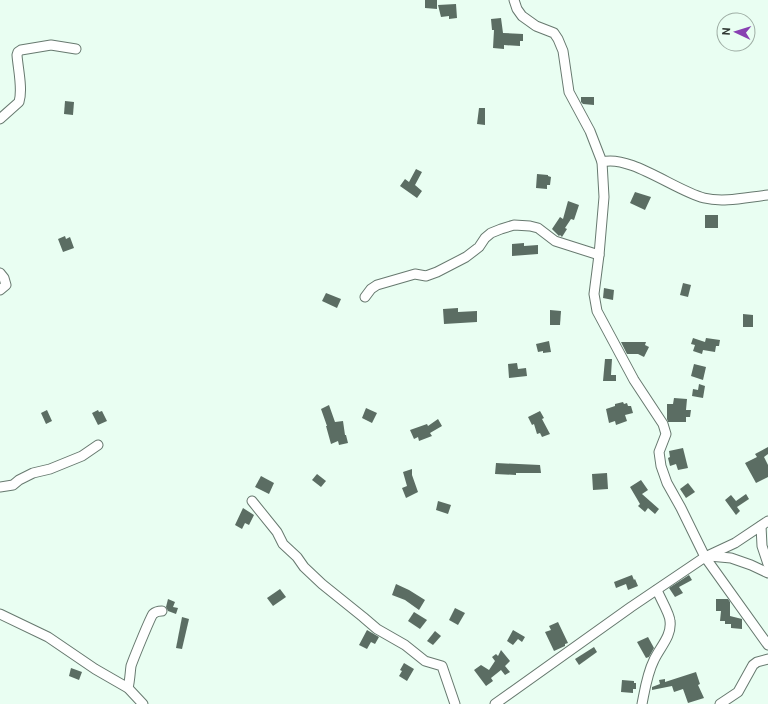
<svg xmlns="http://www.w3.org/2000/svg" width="768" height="704" font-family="Roboto,sans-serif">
<rect width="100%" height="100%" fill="#e9fef2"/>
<g fill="#5b6d63">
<polygon points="425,0 437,0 437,9 425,8"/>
<polygon points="456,4 457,18 449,19 449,16 441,17 438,5"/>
<polygon points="501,18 503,33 523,34 523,41 520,41 520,46 504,45 504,49 493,48 494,30 492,30 491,19"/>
<polygon points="581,97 594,97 594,105 583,104 581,102"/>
<polygon points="65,101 74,102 73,115 64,114"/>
<polygon points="479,108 485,108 485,125 477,124"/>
<polygon points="416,169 422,172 415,185 422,191 417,198 400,186 405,179 409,182"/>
<polygon points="537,174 548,175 548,176 551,177 550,185 547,185 547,189 536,188"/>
<polygon points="635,192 651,197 645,210 630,203"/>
<polygon points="568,201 579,205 574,220 571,219 565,228 567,229 562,237 560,235 559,236 552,229 560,217 563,219"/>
<rect x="705" y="215" width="13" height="13"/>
<polygon points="65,236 66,239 70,237 74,248 63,252 58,239"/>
<polygon points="524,243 524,246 538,245 538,254 512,256 512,244"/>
<polygon points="683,283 691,285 688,297 680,295"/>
<polygon points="604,288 614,290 613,300 603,298"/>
<polygon points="326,293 341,299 337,308 322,301"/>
<polygon points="458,308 458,312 477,311 477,322 444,324 443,309"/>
<polygon points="550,310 561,311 560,325 550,325"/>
<polygon points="743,314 753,315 753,327 743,327"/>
<polygon points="693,338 705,342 706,338 720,340 719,346 716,346 715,352 703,350 702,354 693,351 695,345 691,344"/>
<polygon points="549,341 551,352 543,353 543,351 538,352 536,344"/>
<polygon points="621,342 646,342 645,345 649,347 644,357 638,354 627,354"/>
<polygon points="605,359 612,359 611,375 616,375 616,381 603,381"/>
<polygon points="517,363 518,369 526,368 527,376 509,378 508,364"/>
<polygon points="694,364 706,367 703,380 691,376"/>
<polygon points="699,384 705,386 703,398 692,396 693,389 698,390"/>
<polygon points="674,398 687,399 686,410 691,410 690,417 686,417 686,422 668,422 667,419 667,404 673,404"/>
<polygon points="623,402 624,404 627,403 628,406 631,406 633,413 625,415 627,421 616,425 615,421 609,423 606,409 615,406 615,404"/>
<polygon points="329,405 335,422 343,421 345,435 346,435 348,443 339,445 338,441 331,444 326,426 327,426 321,409"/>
<polygon points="366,408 377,413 372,423 362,418"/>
<polygon points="47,410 52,421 46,424 41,413"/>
<polygon points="98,410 99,412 102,411 107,421 98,425 92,413"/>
<polygon points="540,411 544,418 542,419 550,434 542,437 540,433 537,434 534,424 532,425 528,417"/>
<polygon points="438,419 442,426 430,433 432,436 419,441 418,437 414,439 410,430 427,424 428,426"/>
<polygon points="768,447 768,454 764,457 768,465 768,477 756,483 745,463 757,457 755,454"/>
<polygon points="683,448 688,468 678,470 676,464 670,466 668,458 670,457 669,451"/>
<polygon points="496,463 540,465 541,473 516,473 516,475 495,474"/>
<polygon points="412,469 412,475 418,492 406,498 402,488 407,486 403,472"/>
<polygon points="607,473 608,489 593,490 592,474"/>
<polygon points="317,474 326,481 321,487 312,480"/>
<polygon points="261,476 274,483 269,494 255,487"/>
<polygon points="641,480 648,490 642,494 659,509 655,514 648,508 645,512 638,506 640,504 630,487"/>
<polygon points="688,483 695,492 686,498 680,489"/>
<polygon points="746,494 749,499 737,507 740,511 736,515 725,500 731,495 736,501"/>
<polygon points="438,501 451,505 448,514 436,510"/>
<polygon points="243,508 254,515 249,525 245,523 242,529 235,525"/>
<polygon points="632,575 634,580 635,579 638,586 628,590 626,584 616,588 614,582"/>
<polygon points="689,575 692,580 679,587 683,593 675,597 669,588"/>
<polygon points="396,584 409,590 425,600 419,610 405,600 392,595"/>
<polygon points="280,589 286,597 273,606 267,598"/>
<polygon points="168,599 175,602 173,607 178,608 176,614 168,611 166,607"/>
<polygon points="716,599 728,599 730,602 730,616 742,619 742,629 731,628 731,624 725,624 725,621 720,621 721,611 716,611"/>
<polygon points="455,608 465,613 458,625 449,620"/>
<polygon points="414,612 427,620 420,629 408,621"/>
<polygon points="182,617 189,619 182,649 176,648"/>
<polygon points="558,622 568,643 565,644 565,646 554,651 545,632 551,630 549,626"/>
<polygon points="367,630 379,637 375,644 371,642 367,649 359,645"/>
<polygon points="513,630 525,637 522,642 518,639 513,645 507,641"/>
<polygon points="435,631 441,636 433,645 427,641"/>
<polygon points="648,637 654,648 649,657 646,658 637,642"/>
<polygon points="594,647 597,652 579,665 575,659"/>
<polygon points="501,650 510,661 505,666 510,672 505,675 501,670 491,678 493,681 486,686 474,670 481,665 489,670 495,661 492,657 496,654 498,656"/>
<polygon points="404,663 414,669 407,681 399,676 402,671 400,670"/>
<polygon points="71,668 82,672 79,680 69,676"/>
<polygon points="696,672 700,684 698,685 704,698 688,703 683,689 674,692 672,686 652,690 652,687 660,684 659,680 665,679 665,682"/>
<polygon points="622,680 634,681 634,683 636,683 636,689 633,689 633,693 621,692"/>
</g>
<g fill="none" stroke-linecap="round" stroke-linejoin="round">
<defs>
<g id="minor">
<polyline points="514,0 517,9 522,16 536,26 554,33 558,39 563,51 569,92 590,131 602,162 604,197 599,255 594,294 597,311 634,380 663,424 666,434 659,452 661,466 667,483 681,508 705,557 768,645"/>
<path d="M0,119l19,-17c4,-13 -1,-33 -2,-47l1,-3 3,-2 30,-5 25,4"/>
<path d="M602,162c27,-8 74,29 102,36 20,5 44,-1 64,-3"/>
<polyline points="0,273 4,278 6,285 0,290"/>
<polyline points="365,297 371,289 377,285 415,274 426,276 437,272 466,257 479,247 485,238 491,233 501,229 514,225 530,226 538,228 555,241 599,255"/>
<polyline points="0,487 13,485 19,480 33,473 50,469 82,456 98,445"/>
<polyline points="252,501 277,532 283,544 297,557 304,567 322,584 363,617 377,629 405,645 425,661 442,666 455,704"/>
<polyline points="761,526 762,546 768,564"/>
<polyline points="709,556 731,558 751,565 768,573"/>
<polyline points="0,614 48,637 95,669 128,688 143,704"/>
<path d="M128,688c2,-8 2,-15 3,-22 2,-6 19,-48 22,-52 3,-3 6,-3 9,-3"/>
<polyline points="495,704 631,607 705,557 735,543 768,521"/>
<path d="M642,704c3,-15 5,-30 12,-44 6,-13 18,-24 16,-39 0,-7 -10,-23 -13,-31"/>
<polyline points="720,704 738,692 753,665 757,662 768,659"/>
</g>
</defs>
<use href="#minor" stroke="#67796f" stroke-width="11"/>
<use href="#minor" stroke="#fff" stroke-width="9"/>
</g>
<g transform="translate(736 32) rotate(274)"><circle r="19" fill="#e9fef2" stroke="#9faea5"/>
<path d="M0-3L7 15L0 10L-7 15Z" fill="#8840b2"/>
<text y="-6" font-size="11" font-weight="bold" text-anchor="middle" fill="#2f3732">N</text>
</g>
</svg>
